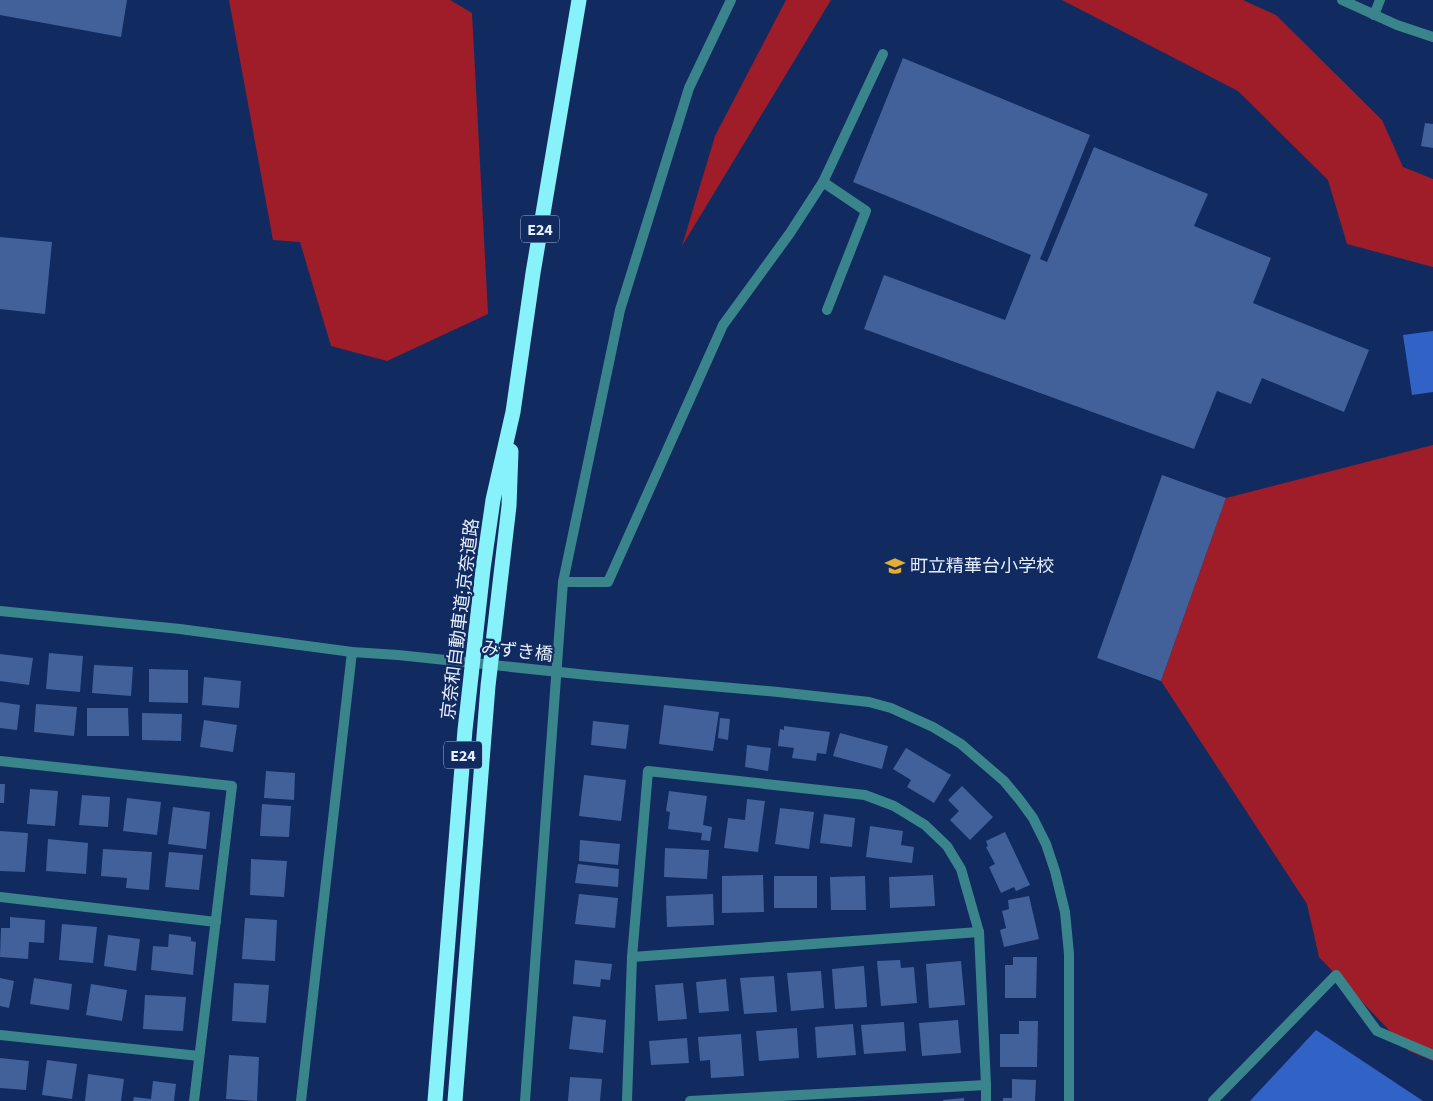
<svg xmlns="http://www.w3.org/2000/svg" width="1433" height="1101" font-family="'Source Sans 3','Noto Sans JP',sans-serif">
<rect width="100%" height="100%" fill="#112b60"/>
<g fill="#9f1d29">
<polygon points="229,0 450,0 472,13 488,314 387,361 331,346 300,242 273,240"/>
<polygon points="786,0 831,0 682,246 715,136"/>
<polygon points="1062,0 1243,0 1276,15 1382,120 1403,167 1433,179 1433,267 1347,244 1328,180 1238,91"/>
<polygon points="1433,445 1433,1061 1409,1051 1319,957 1307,904 1161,681 1226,498"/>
</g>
<g fill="#3162c6">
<polygon points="1433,331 1433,392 1412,395 1403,335"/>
<polygon points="1316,1030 1423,1101 1250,1101"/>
</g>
<g fill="#42609a">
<polygon points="0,0 127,0 121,37 0,15"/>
<polygon points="903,58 1090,135 1040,259 1047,262 1094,147 1208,194 1194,226 1271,258 1253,303 1369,350 1344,412 1262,378 1251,404 1217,391 1194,449 864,329 884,275 1005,320 1031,255 853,182"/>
<polygon points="1425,123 1433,124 1433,148 1421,146"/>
<polygon points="0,237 52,242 45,314 0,309"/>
<polygon points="1162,475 1226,498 1161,681 1097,658"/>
<polygon points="49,653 83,656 80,692 46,689"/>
<polygon points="0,654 33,658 29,685 0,681"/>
<polygon points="94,665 133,667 131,696 92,693"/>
<polygon points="149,669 188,670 188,703 149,702"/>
<polygon points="204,677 241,681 239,708 202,705"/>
<polygon points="0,702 20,705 17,730 0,728"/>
<polygon points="36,704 77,707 74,736 34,732"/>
<polygon points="664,705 719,712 713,751 659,744"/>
<polygon points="87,708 128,708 129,736 87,736"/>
<polygon points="142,713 182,714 181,741 142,740"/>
<polygon points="720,718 730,719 728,740 718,738"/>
<polygon points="204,720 237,725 233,752 200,747"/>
<polygon points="593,721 629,725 626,749 591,745"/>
<polygon points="784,726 830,732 826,754 817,753 816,761 792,758 794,748 778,746 780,729 784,730"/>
<polygon points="840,733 888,746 882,769 833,756"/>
<polygon points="747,745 771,748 768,771 745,767"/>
<polygon points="906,748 951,775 934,803 907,787 911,780 893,769"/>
<polygon points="266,771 295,773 294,800 264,798"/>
<polygon points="584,775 626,780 621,821 579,816"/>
<polygon points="0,784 5,784 4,803 0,803"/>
<polygon points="962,786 993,817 970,840 950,820 959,811 948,800"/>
<polygon points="30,789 58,791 55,826 27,824"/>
<polygon points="669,791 707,796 703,825 712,827 710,841 701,840 702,833 668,829 670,812 666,811"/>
<polygon points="82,795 110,797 108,827 79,825"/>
<polygon points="127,798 161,802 157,835 123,831"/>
<polygon points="747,799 765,801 758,852 724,848 728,818 745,820"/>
<polygon points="262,804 291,806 289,837 260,836"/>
<polygon points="173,807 210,812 206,849 168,844"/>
<polygon points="780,808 814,812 809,849 775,844"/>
<polygon points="824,814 855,818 852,847 820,843"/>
<polygon points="870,826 903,831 901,845 914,847 912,863 866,857"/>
<polygon points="0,831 28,833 25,872 0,871"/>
<polygon points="1005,832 1030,885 1016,891 1014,887 1001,893 989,867 995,864 986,847 988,846 986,841"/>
<polygon points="48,839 88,843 86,874 46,871"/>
<polygon points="580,840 620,844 618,865 579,861"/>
<polygon points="665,848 709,850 707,879 664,877"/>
<polygon points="103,849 152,852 149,890 126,888 127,878 101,876"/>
<polygon points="169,852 203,855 199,890 165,887"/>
<polygon points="251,859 287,861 284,897 250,895"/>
<polygon points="578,864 619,869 618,887 575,883"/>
<polygon points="763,875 764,912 722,913 722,876"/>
<polygon points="933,875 935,906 890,908 889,877"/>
<rect x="774" y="876" width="43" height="32"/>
<polygon points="865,876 866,910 831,910 830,877"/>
<polygon points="579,894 618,898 615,928 575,924"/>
<polygon points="713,894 714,925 667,927 666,896"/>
<polygon points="1029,896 1039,939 1004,947 1000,930 1006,928 1002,911 1009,909 1008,900"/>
<polygon points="10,917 45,920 44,943 29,942 28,959 0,957 1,928 10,928"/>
<polygon points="245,918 277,920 275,961 242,959"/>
<polygon points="62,924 97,927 93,963 59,960"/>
<polygon points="169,934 191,937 191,941 196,942 193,975 151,970 153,946 168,947"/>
<polygon points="108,935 140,939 136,971 104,966"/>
<polygon points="1013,957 1037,957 1036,998 1005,998 1005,965 1013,965"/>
<polygon points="575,960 612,964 610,980 601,979 600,987 573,984"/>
<polygon points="900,960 901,968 914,967 917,1003 881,1006 877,961"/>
<polygon points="961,961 965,1005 929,1008 926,964"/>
<polygon points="864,966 867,1007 835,1009 832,969"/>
<polygon points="821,971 824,1008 791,1011 787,973"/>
<polygon points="774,976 777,1012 744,1014 740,978"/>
<polygon points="0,978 14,981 9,1008 0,1006"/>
<polygon points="34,978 72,984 69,1010 30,1004"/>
<polygon points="726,979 729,1011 699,1013 696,982"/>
<polygon points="234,983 269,985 266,1023 232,1021"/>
<polygon points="683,983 687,1019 658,1021 655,985"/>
<polygon points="91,984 127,990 122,1021 86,1015"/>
<polygon points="145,995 186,997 183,1031 143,1029"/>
<polygon points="573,1016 606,1020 603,1053 569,1049"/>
<polygon points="958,1020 961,1053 922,1056 919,1023"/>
<polygon points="1019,1021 1038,1021 1037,1067 1000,1067 1000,1034 1019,1034"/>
<polygon points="904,1022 906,1051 864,1054 861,1025"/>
<polygon points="853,1024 856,1055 817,1058 815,1027"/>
<polygon points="797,1028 799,1058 759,1061 756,1031"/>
<polygon points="741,1034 744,1076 711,1078 710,1060 700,1061 698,1037"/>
<polygon points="687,1038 689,1063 651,1065 649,1041"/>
<polygon points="229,1055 259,1057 257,1101 226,1099"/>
<polygon points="0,1058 29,1061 26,1090 0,1088"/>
<polygon points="47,1060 77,1064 72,1099 42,1095"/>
<polygon points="88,1074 124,1079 121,1101 85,1101"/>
<polygon points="570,1077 602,1079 600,1101 568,1101"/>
<polygon points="1012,1079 1036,1080 1035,1101 1003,1101 1003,1098 1012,1098"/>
<polygon points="153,1081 176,1084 174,1101 133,1101 134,1097 151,1099"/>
<polygon points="964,1098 964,1101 943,1101 943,1100"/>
</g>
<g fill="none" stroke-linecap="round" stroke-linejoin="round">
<g stroke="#3a858b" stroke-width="10">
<polyline points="823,182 883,54"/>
<polyline points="563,582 608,582 723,325 790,233 823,182 866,211 827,310"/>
<polyline points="1213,1101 1336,975 1377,1031 1433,1055"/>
</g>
<g stroke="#3a858b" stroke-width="10">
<polyline points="1342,0 1397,25 1433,37"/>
<polyline points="1374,15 1380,0"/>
<polyline points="0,761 232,786 194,1101"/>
<polyline points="0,897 216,922"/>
<polyline points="632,957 979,932"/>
<polyline points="0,1035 199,1056"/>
<polyline points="627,1101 632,957 648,771 865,795 894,806 925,825 947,846 961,869 979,932 986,1085 986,1101"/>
<polyline points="690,1101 986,1085"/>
</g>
<g stroke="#3a858b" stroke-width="10">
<polyline points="0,611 180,629 352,652 398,655 597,676 778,692 869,702 891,708 933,727 961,744 1004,781 1019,799 1033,818 1046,844 1055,871 1065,912 1069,954 1069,1101"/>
<polyline points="301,1101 352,652"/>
<polyline points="525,1101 563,582 620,310 689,88 731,0"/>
</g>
<g stroke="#88f2fb" stroke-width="15">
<polyline points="435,1101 465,730 483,569 493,500 513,412 533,273 579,0"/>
<polyline points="455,1101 488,686 509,506 511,451"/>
</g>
</g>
<defs>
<symbol id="school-bare" viewBox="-9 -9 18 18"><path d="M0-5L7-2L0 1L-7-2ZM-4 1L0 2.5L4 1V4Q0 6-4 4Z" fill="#e4ad35" stroke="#112b60" stroke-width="2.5" paint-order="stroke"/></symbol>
</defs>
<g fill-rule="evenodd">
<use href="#school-bare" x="881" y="552" width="28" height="28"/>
</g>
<g text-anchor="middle" stroke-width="4.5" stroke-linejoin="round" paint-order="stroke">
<g fill="#112b60" stroke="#a6b4cd" stroke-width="1">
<rect x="521" y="215.5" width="38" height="27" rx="4"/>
<rect x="444" y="741.5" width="38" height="27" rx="4"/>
</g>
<g font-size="16" font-weight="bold" fill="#e6eefc">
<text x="540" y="235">E24</text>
<text x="463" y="761">E24</text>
</g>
<g font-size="18" fill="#e6eefc" stroke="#112b60" text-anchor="start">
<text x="910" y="572">町立精華台小学校</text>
</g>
<g font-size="18" fill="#e6eefc" stroke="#112b60">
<text transform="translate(460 619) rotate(-83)" y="6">京奈和自動車道;京奈道路</text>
<text transform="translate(517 651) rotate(6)" y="6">みずき橋</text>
</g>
</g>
</svg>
